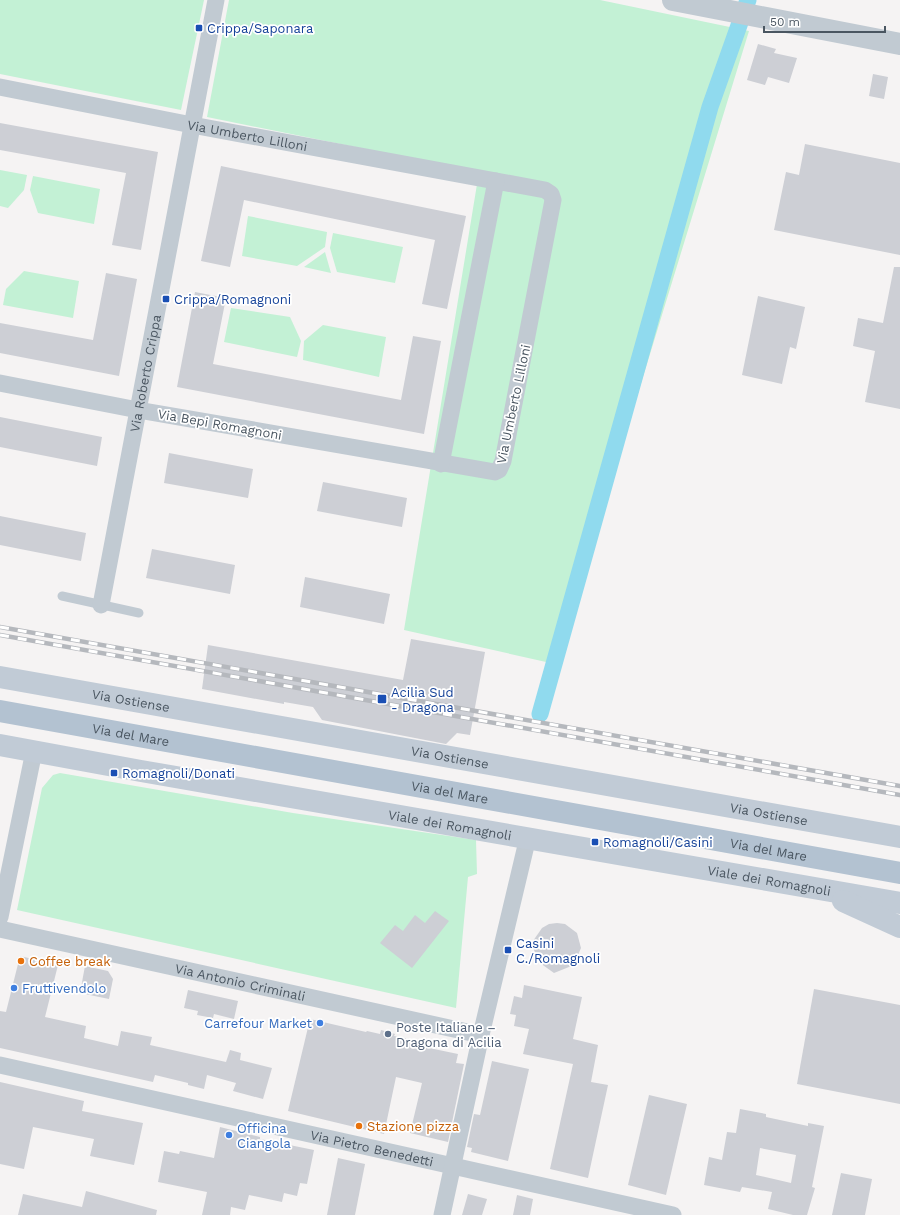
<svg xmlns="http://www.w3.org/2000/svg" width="900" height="1215" font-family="'Work Sans',sans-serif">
<rect width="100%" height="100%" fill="#f5f3f3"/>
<g fill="#c3f1d5">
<polygon points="0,0 204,0 181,110 0,74"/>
<polygon points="229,0 600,0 749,31 555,664 404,630 479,172 207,117"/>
<polygon points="0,170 27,175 24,190 8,208 0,206"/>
<polygon points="33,176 100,189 94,224 38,213 30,190"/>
<polygon points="248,216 327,232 325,247 297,266 242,256"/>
<polygon points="333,233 403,247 395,283 337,272 330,248"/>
<polygon points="325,252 331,273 304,267"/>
<polygon points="24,271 79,281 73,318 3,305 6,289"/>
<polygon points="231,308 290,317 301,341 297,357 224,342"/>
<polygon points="323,325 386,337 379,377 303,360 304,341"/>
<polygon points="60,773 293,813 476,840 477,874 468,877 456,1008 17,910 42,788 53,775"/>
</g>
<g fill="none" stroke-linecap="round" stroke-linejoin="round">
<polyline stroke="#90daee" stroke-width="17" points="540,714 710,107 748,0"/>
</g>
<g fill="#cdcfd5" fill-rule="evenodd">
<polygon points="758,44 776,49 774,53 797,58 789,83 768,77 765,85 747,80"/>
<polygon points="873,74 888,77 884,99 869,96"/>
<polygon points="0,123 158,152 141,250 112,245 126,173 0,150"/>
<polygon points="805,144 900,163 900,255 774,230 786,172 799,175"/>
<polygon points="221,166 466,216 447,309 422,304 435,240 244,200 230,267 201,261"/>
<polygon points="894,267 900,267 900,409 865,402 875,351 853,346 858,318 883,323"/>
<polygon points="106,273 137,279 119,376 0,353 0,323 93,340"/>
<polygon points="195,292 226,298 213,364 401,400 413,336 441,341 424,434 177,387"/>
<polygon points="758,296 805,307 796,349 790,347 782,384 742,375"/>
<polygon points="0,417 102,437 97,466 0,447"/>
<polygon points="169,453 253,469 248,498 164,483"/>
<polygon points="323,482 407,498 402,527 317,511"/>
<polygon points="0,516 86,533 81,561 0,545"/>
<polygon points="152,549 235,565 230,594 146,578"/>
<polygon points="305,577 390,594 384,624 300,607"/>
<polygon points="411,639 485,652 470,735 457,733 446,744 322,720 313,707 284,702 284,704 202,689 208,645 403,680"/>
<polygon points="435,911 449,921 412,968 380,943 395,925 403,931 415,915 425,923"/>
<polygon points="557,923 565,924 577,933 581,948 575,962 569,967 554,973 540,963 535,957 533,941 542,928 549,924"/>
<polygon points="20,956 58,965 45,1017 86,1026 84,1038 118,1046 121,1031 152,1037 150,1045 226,1062 230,1050 241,1053 240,1060 272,1068 263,1099 233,1091 236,1083 207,1075 204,1089 188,1085 188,1083 155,1075 153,1082 0,1048 0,1011 6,1012"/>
<polygon points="85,966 108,971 113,979 109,999 80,993"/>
<polygon points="524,985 582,997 573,1039 598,1045 591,1082 608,1085 588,1178 550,1169 573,1064 523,1054 529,1029 514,1026 516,1015 510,1014 514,996 522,998"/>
<polygon points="814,989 900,1005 900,1104 797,1084"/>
<polygon points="188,990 238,1001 234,1019 214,1014 213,1018 197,1015 198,1011 184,1008"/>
<polygon points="310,1019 366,1032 367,1031 380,1034 381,1030 395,1034 394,1036 410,1039 410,1044 458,1054 456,1063 464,1064 448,1142 410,1133 422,1083 396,1077 384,1134 288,1111"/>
<polygon points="492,1061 529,1069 508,1161 471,1152 472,1148 467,1147 474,1114 480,1115"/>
<polygon points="0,1082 84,1101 82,1111 143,1123 134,1165 90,1156 94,1139 33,1127 24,1169 0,1164"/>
<polygon points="649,1095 687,1104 666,1195 628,1185"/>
<path d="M740,1109l26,5v3l42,9v-3l16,3 -12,61 3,1 -8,27h-14l-25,-6 4,-17 -30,-5 -2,5 -36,-7 5,-28 13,3 5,-28 9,1zM760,1148l36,7 -5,28 -35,-8z"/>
<polygon points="220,1127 260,1137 260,1139 314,1150 307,1184 300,1183 297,1196 284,1193 282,1202 249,1195 245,1210 231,1207 230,1215 202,1215 207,1192 158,1182 164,1151 179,1154 180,1151 214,1158"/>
<polygon points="338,1158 365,1164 355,1215 327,1215"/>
<polygon points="841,1173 872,1179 865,1215 832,1215"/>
<polygon points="86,1191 157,1210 156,1215 18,1215 23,1194 82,1207"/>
<polygon points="468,1194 487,1199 482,1215 462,1215"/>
<polygon points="517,1195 533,1199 530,1215 513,1215"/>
</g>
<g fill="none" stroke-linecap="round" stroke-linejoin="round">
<polyline stroke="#c1cad2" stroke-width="9" points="62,596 139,613"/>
<g stroke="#c1cad2" stroke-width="17">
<path id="s1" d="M0,87l192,38 353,65 6,4 2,6 -50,261 -4,9 -4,2 -357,-62 -138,-27"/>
<polyline points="441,464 496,181"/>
<path id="s2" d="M101,605l115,-605"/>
<polyline points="0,917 34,751"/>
<path id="s3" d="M0,929l481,106"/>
<path id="s4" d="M0,1065l673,150"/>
<polyline points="442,1215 481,1035 528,837"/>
</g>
<polyline stroke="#c1cad2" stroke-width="22" points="673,0 900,44"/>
<g stroke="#c1cbd6" stroke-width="22">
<path id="s5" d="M0,677l900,160"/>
<path id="s6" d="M0,745l141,26 759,132"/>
<polyline points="843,901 900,927"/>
</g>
<path stroke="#b3c2d1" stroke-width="22" id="s7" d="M0,711l900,162"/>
<defs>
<g id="rail">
<polyline points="0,627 900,786"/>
<polyline points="0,635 900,795"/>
</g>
</defs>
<use href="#rail" stroke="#b5b8bd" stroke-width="4.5"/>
<use href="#rail" stroke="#fff" stroke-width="3" stroke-dasharray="9" stroke-linecap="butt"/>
</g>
<g fill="#1a4fb4" stroke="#fff" stroke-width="1.5">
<rect x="195" y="24" width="8" height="8" rx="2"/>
<rect x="162" y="295" width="8" height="8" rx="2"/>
<rect x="377" y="694" width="10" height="10" rx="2"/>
<rect x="110" y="769" width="8" height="8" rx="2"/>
<rect x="591" y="838" width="8" height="8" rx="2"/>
<rect x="504" y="946" width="8" height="8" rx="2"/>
</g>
<g fill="#e8710a" stroke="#fff" stroke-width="1.5">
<circle cx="21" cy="961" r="4"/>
<circle cx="359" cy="1126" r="4"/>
</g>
<g fill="#3f7fe0" stroke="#fff" stroke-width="1.5">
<circle cx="14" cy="988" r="4"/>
<circle cx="320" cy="1023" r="4"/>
<circle cx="229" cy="1135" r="4"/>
</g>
<circle fill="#5c6f8a" stroke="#fff" stroke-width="1.5" cx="388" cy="1034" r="4"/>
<g text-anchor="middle" stroke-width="3.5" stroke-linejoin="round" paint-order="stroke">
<g font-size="13" fill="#164399" stroke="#fff" text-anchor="start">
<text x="207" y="33">Crippa/Saponara</text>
<text x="174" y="304">Crippa/Romagnoni</text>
<text x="391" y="697">Acilia Sud<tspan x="391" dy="15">- Dragona</tspan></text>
<text x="122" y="778">Romagnoli/Donati</text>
<text x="603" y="847">Romagnoli/Casini</text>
<text x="516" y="948">Casini<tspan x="516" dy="15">C./Romagnoli</tspan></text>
</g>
<g font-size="13" fill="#4a5661" stroke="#fff">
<text dy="5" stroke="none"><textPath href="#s1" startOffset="252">Via Umberto Lilloni</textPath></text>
<text dy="5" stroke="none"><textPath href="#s2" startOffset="236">Via Roberto Crippa</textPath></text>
<text transform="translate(513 404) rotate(-78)" y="5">Via Umberto Lilloni</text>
<text transform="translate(220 424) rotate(10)" y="5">Via Bepi Romagnoni</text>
<text dy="5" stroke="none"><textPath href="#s5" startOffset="133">Via Ostiense</textPath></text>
<text dy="5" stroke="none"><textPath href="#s7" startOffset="133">Via del Mare</textPath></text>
<text dy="5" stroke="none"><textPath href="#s5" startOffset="457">Via Ostiense</textPath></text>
<text dy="5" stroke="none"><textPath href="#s7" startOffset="457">Via del Mare</textPath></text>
<text dy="5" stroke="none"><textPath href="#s5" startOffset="781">Via Ostiense</textPath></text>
<text dy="5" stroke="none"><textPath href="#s6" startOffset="457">Viale dei Romagnoli</textPath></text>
<text dy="5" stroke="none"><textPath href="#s7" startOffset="781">Via del Mare</textPath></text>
<text dy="5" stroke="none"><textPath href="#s6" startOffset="781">Viale dei Romagnoli</textPath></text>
<text dy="5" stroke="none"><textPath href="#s3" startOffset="246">Via Antonio Criminali</textPath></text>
<text dy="5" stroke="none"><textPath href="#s4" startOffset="381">Via Pietro Benedetti</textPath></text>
</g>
<g font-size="13" fill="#c56008" stroke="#fff" text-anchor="start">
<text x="29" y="966">Coffee break</text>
<text x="367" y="1131">Stazione pizza</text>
</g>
<g font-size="13" fill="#366cbe" stroke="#fff" text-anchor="start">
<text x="22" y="993">Fruttivendolo</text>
<text x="312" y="1028" text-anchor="end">Carrefour Market</text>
<text x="237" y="1133">Officina<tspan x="237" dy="15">Ciangola</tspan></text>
</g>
<g font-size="13" fill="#4e5e75" stroke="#fff" text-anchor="start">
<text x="396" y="1032">Poste Italiane –<tspan x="396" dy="15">Dragona di Acilia</tspan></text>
</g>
</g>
<path d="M764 26v6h121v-6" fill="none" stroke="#4a5661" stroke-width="2"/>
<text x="770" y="26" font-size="12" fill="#4a5661" stroke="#ffffff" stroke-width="3" paint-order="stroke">50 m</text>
</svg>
